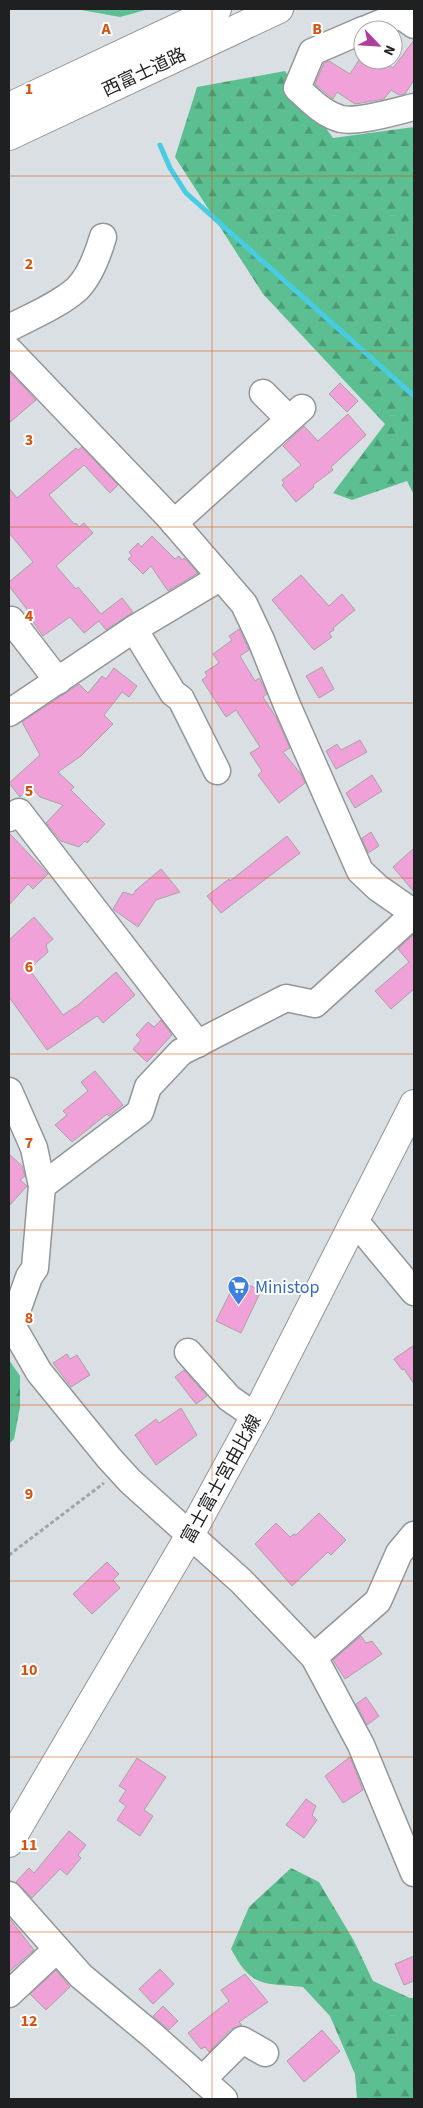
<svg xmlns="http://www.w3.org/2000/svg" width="423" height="2108" font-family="'Source Sans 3','Noto Sans JP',sans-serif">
<defs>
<pattern id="forest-firs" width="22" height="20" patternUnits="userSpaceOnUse" patternTransform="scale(1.25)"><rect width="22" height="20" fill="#5cbf91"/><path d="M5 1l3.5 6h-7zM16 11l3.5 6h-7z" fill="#4b9b76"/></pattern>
</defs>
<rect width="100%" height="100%" fill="#dadfe3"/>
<g fill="url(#forest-firs)">
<polygon points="76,9 149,9 120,17"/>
<polygon points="285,71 333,138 414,127 414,495 407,481 352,500 333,493 385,424 263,294 175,157 197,87"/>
<polygon points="9,1360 20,1376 20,1407 14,1439 9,1444"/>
<path d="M291,1868l28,14 35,59 19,40 37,17h4v101h-57l-2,-25 -25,-58 -27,-29c-41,-4 -51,1 -72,-38l18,-42z"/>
</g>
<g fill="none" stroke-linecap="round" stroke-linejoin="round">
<polyline stroke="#47cde3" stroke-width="5" points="160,145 170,168 186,193 414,396"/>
</g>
<g fill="#f0a1d8" stroke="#a8a3a6">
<polygon points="414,40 414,80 405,94 399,95 391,90 384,99 355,104 337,92 333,99 315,84 324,63 329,61 350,74 359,60 382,60 393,68"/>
<polygon points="9,371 36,400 9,423"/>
<polygon points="340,383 358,401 347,412 329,394"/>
<polygon points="348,414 366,435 331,467 333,470 313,485 314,487 296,502 282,485 284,483 282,480 301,465 283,446 304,426 318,441"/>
<polygon points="82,447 118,485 110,493 84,465 49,495 74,524 76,523 79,527 84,523 93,533 56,566 76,589 78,587 101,614 122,598 133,612 106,630 99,621 84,633 70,617 43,636 27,613 29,612 9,586 9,582 33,562 9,533 9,488 17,498 76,448 78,450"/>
<polygon points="152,536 175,559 179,556 182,560 184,558 198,573 168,591 151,566 143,574 128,559 132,556 129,552 138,543 141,547"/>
<polygon points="301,575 329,606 342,594 355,610 333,628 334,630 329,633 332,637 314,650 272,600"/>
<polygon points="239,629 249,650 240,656 255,681 259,678 261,681 267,694 263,697 277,719 290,748 283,752 301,774 305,783 279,803 258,775 262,771 250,753 260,747 236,710 226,717 202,680 207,676 205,672 219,663 213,654 232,640 229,636"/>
<polygon points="322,667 334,689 319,698 306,676"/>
<polygon points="114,668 137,686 129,697 122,692 104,715 113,724 81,756 58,772 74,787 71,790 105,824 87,843 85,841 79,847 61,841 46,823 63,805 40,797 31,787 20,797 9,783 40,755 22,722 79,684 88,693 102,676 106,679"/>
<polygon points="360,740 367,752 336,769 326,751 337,744 341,750"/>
<polygon points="372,775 382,791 355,808 346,793"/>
<polygon points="371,832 379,846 368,853 362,838"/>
<polygon points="9,833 48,874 33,889 28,884 9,905"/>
<polygon points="287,836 300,853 221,913 207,896 229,879 230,881"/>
<polygon points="414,848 414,892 393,867"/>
<polygon points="161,869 180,892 156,900 138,927 114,910 113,909 123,892 133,895 136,890"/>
<polygon points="34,917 53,939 46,945 48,952 29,969 63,1015 78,1005 116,972 135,995 103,1023 97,1016 47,1050 9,997 9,940"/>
<polygon points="414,934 414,989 391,1009 375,991 409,962 398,949"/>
<polygon points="161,1020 172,1035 147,1062 133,1049 141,1040 136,1035 148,1022 154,1027"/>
<polygon points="95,1071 123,1105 109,1116 107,1114 72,1142 55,1125 67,1115 63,1111 88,1091 81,1082"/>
<polygon points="9,1154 22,1166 25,1176 20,1180 27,1186 9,1206"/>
<polygon points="237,1279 261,1291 241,1333 216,1321"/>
<polygon points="414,1345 414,1384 404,1369 402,1370 394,1359"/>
<polygon points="67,1354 70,1359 77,1355 90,1375 71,1387 53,1363"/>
<polygon points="184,1370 207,1396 196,1404 175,1377"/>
<polygon points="181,1408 197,1435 156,1465 135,1435 156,1419 159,1423"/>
<polygon points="319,1513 346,1540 331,1555 328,1552 292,1586 255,1544 276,1523 290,1537 294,1534 296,1535"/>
<polygon points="107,1562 119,1574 113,1580 120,1588 92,1614 73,1594"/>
<polygon points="361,1636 366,1643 372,1641 382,1654 345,1679 333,1660"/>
<polygon points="366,1697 379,1716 367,1725 356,1704"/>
<polygon points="350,1757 363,1790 343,1803 325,1776"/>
<polygon points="137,1758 166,1777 144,1810 153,1816 140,1836 117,1820 126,1806 119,1801 126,1790 119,1786"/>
<polygon points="306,1799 316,1806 312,1815 317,1820 304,1838 286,1825"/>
<polygon points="69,1831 86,1845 78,1855 81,1858 67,1875 60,1869 32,1898 16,1882 29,1868 34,1873"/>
<polygon points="9,1918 34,1950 9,1972"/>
<polygon points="414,1956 414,1981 404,1985 395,1964"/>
<polygon points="160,1969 174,1984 153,2004 139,1989"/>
<polygon points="56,1970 70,1987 46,2010 30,1994"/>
<polygon points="245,1974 268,2002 239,2022 242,2025 231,2029 209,2052 205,2047 201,2049 188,2033 229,2001 221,1990"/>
<polygon points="163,2006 178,2021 169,2030 153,2016"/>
<polygon points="322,2030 340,2051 304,2082 287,2061"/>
</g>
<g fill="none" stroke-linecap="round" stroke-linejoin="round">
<defs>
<g id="minor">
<path d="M363,30l-51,22 -15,36c13,12 26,26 44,31 17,4 56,-8 73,-12"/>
<polyline points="364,30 400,15 414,25"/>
<path d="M9,328c21,-11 50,-23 68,-39 13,-13 21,-35 26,-52"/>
<polyline points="9,350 169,517 244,604 261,640 287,705 360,871 378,888 414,913"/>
<polyline points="263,393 289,419"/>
<polyline points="174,523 302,408"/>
<polyline points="11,620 58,681"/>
<polyline points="134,629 221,577"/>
<polyline points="9,713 134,629 173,693 181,699 217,771"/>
<polyline points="9,818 19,812 198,1044"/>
<polyline points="9,1091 34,1148 42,1186 35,1268 29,1277 12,1325 9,1327"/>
<polyline points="42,1186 140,1112 148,1087 181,1052 286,998 315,1004 414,914"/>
<polyline points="355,1221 414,1292"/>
<polyline points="9,1320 39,1372 109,1458 130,1481 241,1581 314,1657 361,1745 414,1873"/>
<polyline points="188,1352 229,1398 255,1416"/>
<polyline points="314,1657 378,1601 399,1553 414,1535"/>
<polyline points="9,1895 81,1976 152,2035 224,2099"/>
<polyline points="9,1994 57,1949"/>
<polyline points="202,2080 242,2040 265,2053"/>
</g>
<polyline id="major" points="9,1843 190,1535 260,1407 414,1104"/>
<g id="highway">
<polyline points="9,107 217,9"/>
<polyline points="9,136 279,9"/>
</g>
</defs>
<use href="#minor" stroke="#92969a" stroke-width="29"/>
<use href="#major" stroke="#92969a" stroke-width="30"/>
<use href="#highway" stroke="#92969a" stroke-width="30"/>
<polyline stroke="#a1a5a8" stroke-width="3" stroke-dasharray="4 2.5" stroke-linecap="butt" points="9,1555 104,1483"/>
<use href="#minor" stroke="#fff" stroke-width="26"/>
<use href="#major" stroke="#fff" stroke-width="28"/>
<use href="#highway" stroke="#fff" stroke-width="28"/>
</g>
<path fill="none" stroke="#d4530e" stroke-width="1" stroke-opacity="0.55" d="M212,9v2090M9,176h405M9,351h405M9,527h405M9,703h405M9,878h405M9,1054h405M9,1230h405M9,1405h405M9,1581h405M9,1757h405M9,1932h405"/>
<defs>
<symbol id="supermarket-pin" viewBox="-11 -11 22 30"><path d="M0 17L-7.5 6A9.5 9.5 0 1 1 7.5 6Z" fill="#3f7fe0" stroke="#fff"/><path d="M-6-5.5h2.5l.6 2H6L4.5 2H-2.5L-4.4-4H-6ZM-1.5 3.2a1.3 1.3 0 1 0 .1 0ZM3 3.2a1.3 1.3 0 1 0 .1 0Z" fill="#fff"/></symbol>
</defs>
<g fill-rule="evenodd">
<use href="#supermarket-pin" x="226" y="1274" width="25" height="34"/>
</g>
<g text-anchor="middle" stroke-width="4" stroke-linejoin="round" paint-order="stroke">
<g font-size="18" fill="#1e2022" stroke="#fff">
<text transform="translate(144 72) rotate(-25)" y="6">西富士道路</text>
<text transform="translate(221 1479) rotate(-61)" y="6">富士富士宮由比線</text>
</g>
<g font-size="18" fill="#366cbe" stroke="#fff" text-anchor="start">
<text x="255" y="1293">Ministop</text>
</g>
</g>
<g font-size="16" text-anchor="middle" font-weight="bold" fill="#d4530e" stroke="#fff" stroke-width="4" stroke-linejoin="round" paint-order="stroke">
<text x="106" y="34">A</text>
<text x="317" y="34">B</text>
<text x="29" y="94">1</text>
<text x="29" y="269">2</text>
<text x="29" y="445">3</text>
<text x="29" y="621">4</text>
<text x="29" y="796">5</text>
<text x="29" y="972">6</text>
<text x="29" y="1148">7</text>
<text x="29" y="1323">8</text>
<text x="29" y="1499">9</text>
<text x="29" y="1675">10</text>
<text x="29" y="1850">11</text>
<text x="29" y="2026">12</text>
</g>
<rect width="423" height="2108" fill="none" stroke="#1e2022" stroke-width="20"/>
<g transform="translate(378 45) rotate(115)"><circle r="24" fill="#ffffff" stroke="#a5a6a7"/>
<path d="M0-4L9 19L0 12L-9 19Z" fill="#af3f9b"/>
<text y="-8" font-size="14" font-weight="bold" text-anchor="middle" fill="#1e2022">N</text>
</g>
</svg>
